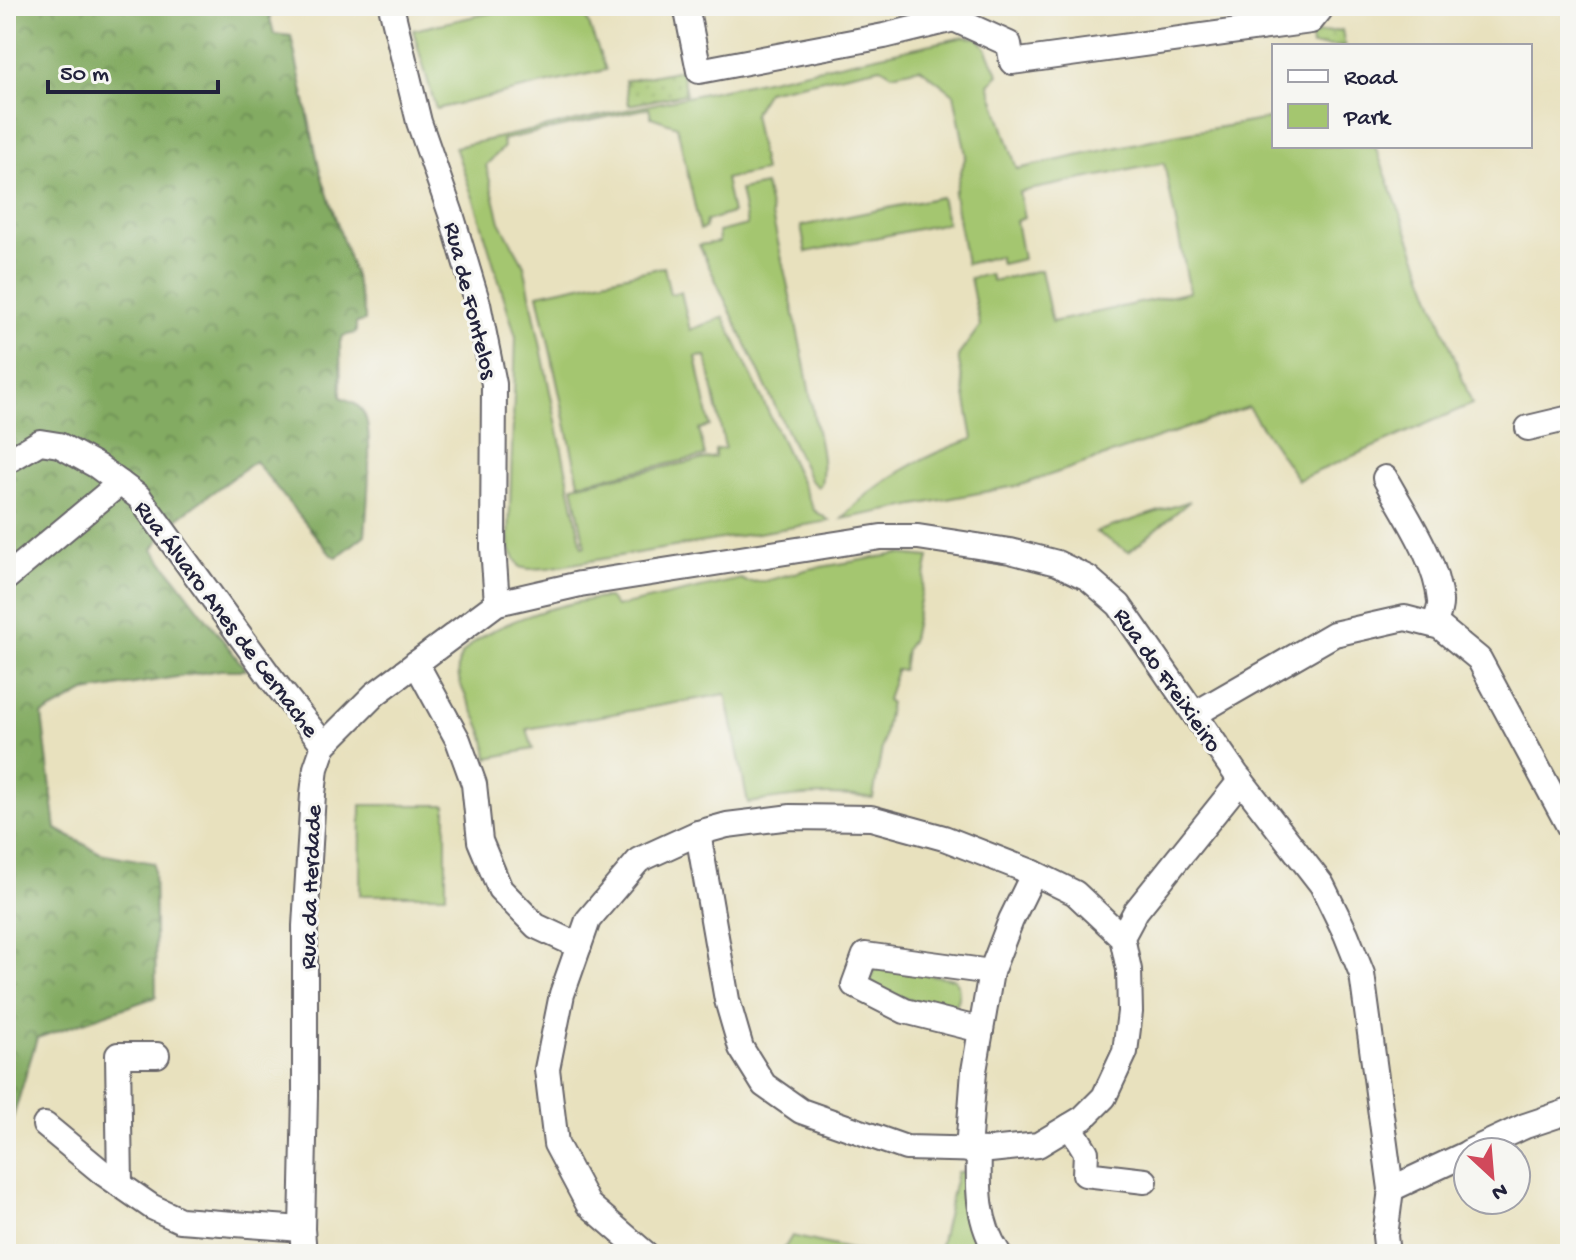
<svg xmlns="http://www.w3.org/2000/svg" width="1576" height="1260" font-family="'Gochi Hand',sans-serif">
<defs>
<pattern id="forest-crowns" width="20" height="18" patternUnits="userSpaceOnUse" patternTransform="scale(2)"><rect width="20" height="18" fill="#83ab62"/><path d="M2 6a3 3 0 1 1 6 0M12 15a3 3 0 1 1 6 0" fill="none" stroke="#6b8b52"/></pattern>
<pattern id="garden-dots" width="8" height="8" patternUnits="userSpaceOnUse" patternTransform="scale(2)"><rect width="8" height="8" fill="#a4c66f"/><path d="M2 2h.1M6 6h.1" fill="none" stroke="#8daa61" stroke-width="1.8" stroke-linecap="round"/></pattern>
</defs>
<rect width="100%" height="100%" fill="#f6f6f2"/>
<filter id="ink" filterUnits="userSpaceOnUse"><feTurbulence type="fractalNoise" baseFrequency=".0125" numOctaves="2"/><feDisplacementMap in="SourceGraphic" scale="16" xChannelSelector="R" yChannelSelector="G"/><feConvolveMatrix kernelMatrix="1 2 1 2 8 2 1 2 1" color-interpolation-filters="sRGB"/></filter>
<filter id="wash" filterUnits="userSpaceOnUse"><feTurbulence type="fractalNoise" baseFrequency=".006" numOctaves="4" result="noise"/><feDisplacementMap in="SourceGraphic" scale="32" xChannelSelector="R" yChannelSelector="G"/><feGaussianBlur stdDeviation="1.8" result="paint"/><feColorMatrix in="noise" values="0 0 0 0 0 0 0 0 0 0 0 0 0 0 0 0 0 1.4 0 .05"/><feComposite in="paint" operator="in"/></filter>
<g filter="url(#wash)">
<rect width="100%" height="100%" fill="#e8e1be"/>
<g fill="#a4c66f" stroke="#637455" stroke-width="2">
<polygon points="521,6 582,6 606,70 436,109 413,30"/>
<path d="M964,37l14,1 8,10 13,27 -10,9 28,85 157,-34 100,-17v28h101l97,258 -174,76 -50,-73 -227,78 -179,34c31,-36 85,-66 131,-80l-15,-83 22,-30 -10,-48 20,-4 2,7 49,-11 11,52 138,-30 -26,-129 -145,29 5,26 -8,3 7,38 -22,5 -2,-8 -33,8 -12,-70 12,-39 -12,-61 -34,-26 -28,6 -11,-7 -114,24 -14,23 11,57 -39,8 7,34 -26,8 -1,7 -5,2 -23,-104 -26,-9 -2,-9 -147,32 2,7 -18,18 14,57 24,43 58,282 3,-1 -12,-60 142,-29v-7l10,-2 -19,-92 -10,1 14,69 -11,3 6,27 -126,27 -41,-189 126,-27 6,27 11,-2 9,38 34,-13 90,193 16,11 -282,47 -19,1 -9,-2 -10,-17 -1,-14 7,-199 -39,-128 -22,-62z"/>
<path d="M765,185c17,75 35,150 48,226 4,23 13,50 8,73l-3,3 -8,-7 -111,-235 20,-3 -1,-10 29,-7 -7,-35z"/>
<polygon points="941,197 947,223 806,252 801,226"/>
<polygon points="1190,501 1129,552 1096,532"/>
<path d="M898,554l31,3 -17,82 -6,10 -3,21h-7l-9,30 3,2 -17,96c-43,-6 -83,-2 -125,5l-22,-109 -199,35 6,20 -45,9c-1,-10 -3,-21 -7,-30 -7,-19 -25,-42 -23,-63 5,-37 118,-67 151,-67l7,9 125,-28 6,3 19,-1 43,-12z"/>
<polygon points="361,805 446,805 446,895 360,895"/>
<path d="M874,966l81,13c7,11 4,27 -8,33l-71,-23 -5,-9z"/>
<polygon points="957,1172 968,1172 974,1233 983,1254 938,1254"/>
<polygon points="792,1236 871,1254 781,1254"/>
</g>
<path fill="url(#forest-crowns)" stroke="#52664e" stroke-width="2" d="M6,6h261l7,28 17,2 29,135 35,106 10,39v5l-9,2v10l-13,3 -3,6 1,55c9,4 20,8 24,19 8,18 2,95 0,119l-28,22 -6,-2 -76,-94 -84,62 -18,26 93,121h-26l-135,22 -43,23 14,114 44,24 54,10 2,134 -119,41 -26,86 -5,5v-550l3,-6 -3,-17z"/>
<g fill="url(#garden-dots)" stroke="#637455" stroke-width="2">
<polygon points="1342,30 1345,46 1312,46 1311,38 1301,39 1300,36"/>
<polygon points="681,70 686,94 629,105 625,81"/>
</g>
</g>
<g filter="url(#ink)">
<g fill="none" stroke-linecap="round" stroke-linejoin="round">
<defs>
<g id="minor">
<polyline points="391,6 419,122 451,214 478,304 494,384 493,547 497,603"/>
<polyline points="686,6 699,71 884,36 954,19"/>
<polyline points="954,19 1009,44 1012,62 1311,21 1320,10 1320,6"/>
<polyline points="1528,428 1570,418"/>
<polyline points="6,462 40,442 59,445 97,466 139,497 271,678 324,745"/>
<path d="M1385,478c20,37 51,80 55,123 1,8 -4,17 -6,24"/>
<polyline points="6,578 120,483"/>
<polyline points="416,663 458,740 474,784 480,841 500,889 536,926 579,946"/>
<polyline points="1195,714 1334,634 1405,618 1440,627 1479,659 1570,828"/>
<polyline points="698,833 727,1000 741,1048 764,1085 801,1111 906,1148 990,1150 1038,1145 1083,1118 1104,1097 1125,1052 1130,1012 1129,970 1122,937 1136,911 1241,780"/>
<polyline points="981,1030 905,1011 854,985 865,955 991,972"/>
<polyline points="45,1125 103,1173 152,1207 180,1220 302,1229"/>
<polyline points="1070,1126 1086,1152 1085,1174 1145,1181"/>
<polyline points="968,1150 974,1071 991,972 1011,920 1034,873"/>
<path d="M979,1150c-1,37 -2,73 20,104"/>
<polyline points="1469,1152 1525,1126 1570,1111"/>
<polyline points="120,1185 118,1055 157,1055"/>
<polyline points="1391,1189 1468,1153"/>
<polyline points="304,1254 302,1229 305,1095 305,926 313,794 316,768 324,745 375,694 497,603 580,584 881,537 918,537 1010,551 1057,563 1088,578 1119,605 1236,774 1322,885 1346,934 1362,974 1391,1189 1385,1236 1387,1254"/>
<polyline points="646,1254 588,1204 556,1144 547,1069 562,994 588,920 639,860 698,833 727,825 791,817 871,818 944,838 1034,873 1075,893 1122,937"/>
</g>
</defs>
<use href="#minor" stroke="#676569" stroke-width="28"/>
<use href="#minor" stroke="#fff" stroke-width="24"/>
</g>
</g>
<g text-anchor="middle" stroke-width="6" stroke-linejoin="round" paint-order="stroke">
<g font-size="24" fill="#22223b" stroke="#f6f6f2">
<text transform="translate(472 300) rotate(76)" y="8">Rua de Fontelos</text>
<text transform="translate(228 618) rotate(53)" y="8">Rua Álvaro Anes de Cernache</text>
<text transform="translate(1169 679) rotate(55)" y="8">Rua do Freixieiro</text>
<text transform="translate(309 887) rotate(-88)" y="8">Rua da Herdade</text>
</g>
</g>
<rect width="1576" height="1260" fill="none" stroke="#f6f6f2" stroke-width="32"/>
<rect x="1272" y="44" width="260" height="104" fill="#f6f6f2" stroke="#a1a1a9" stroke-width="2"/>
<rect x="1288" y="70" width="40" height="12" fill="#ffffff" stroke="#a1a1a9" stroke-width="2"/>
<text x="1344" y="84" font-size="24" fill="#22223b">Road</text>
<rect x="1288" y="104" width="40" height="24" fill="#a4c66f" stroke="#a1a1a9" stroke-width="2"/>
<text x="1344" y="124" font-size="24" fill="#22223b">Park</text>
<g transform="translate(1492 1176) rotate(154)"><circle r="38" fill="#f6f6f2" stroke="#a1a1a9" stroke-width="2"/>
<path d="M0-6L14 30L0 20L-14 30Z" fill="#d1495b"/>
<text y="-12" font-size="22" font-weight="bold" text-anchor="middle" fill="#22223b">N</text>
</g>
<path d="M48 80v12h170v-12" fill="none" stroke="#22223b" stroke-width="4"/>
<text x="60" y="80" font-size="24" fill="#22223b" stroke="#f6f6f2" stroke-width="6" paint-order="stroke">50 m</text>
</svg>
